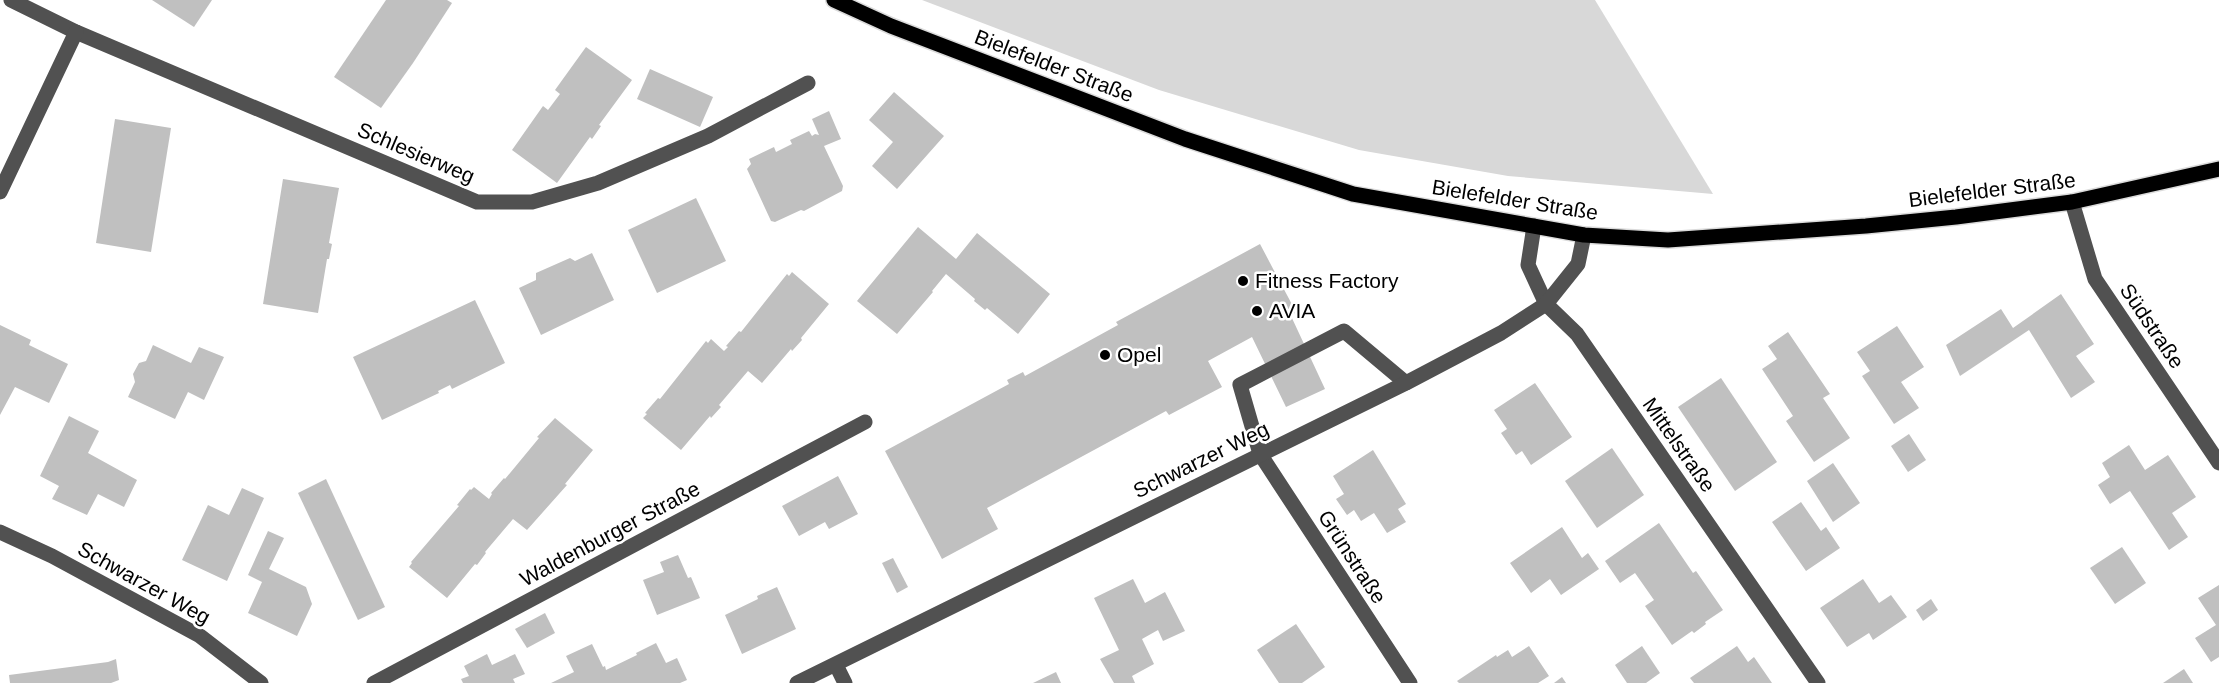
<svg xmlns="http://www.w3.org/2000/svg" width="2219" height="683" font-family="Helvetica,sans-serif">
<rect width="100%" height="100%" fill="#fff"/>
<polygon fill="#d8d8d8" points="922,0 1595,0 1713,194 1508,176 1359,150 1159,90"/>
<g fill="#c0c0c0">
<polygon points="152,0 212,0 194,27"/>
<polygon points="386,0 447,0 452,3 413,63 381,108 334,77"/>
<polygon points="586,47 632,80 599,125 601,126 592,139 590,137 557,183 512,150 543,106 548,110 560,94 555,90"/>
<polygon points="650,69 713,97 700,127 637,99"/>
<polygon points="894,92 944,136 897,189 872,166 893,142 869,120"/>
<polygon points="829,111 841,139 824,146 843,186 842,191 804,211 801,210 775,222 771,221 747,169 751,164 749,159 774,147 776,152 792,144 790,140 809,131 812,136 815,134 819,135 812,119"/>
<polygon points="115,119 171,128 151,252 96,243"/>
<polygon points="283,179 339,188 329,243 332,244 329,259 327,259 318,313 263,304"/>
<polygon points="696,198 726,261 657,293 628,230"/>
<polygon points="918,227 956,259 977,233 1050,294 1018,334 987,308 985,310 974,301 975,299 946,274 932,291 933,292 897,334 857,301"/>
<polygon points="1260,244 1296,312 1291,316 1325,389 1286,407 1252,337 1208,361 1222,387 1169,415 1166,411 987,508 998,529 942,559 885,451 1009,384 1007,380 1023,372 1025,376 1118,325 1116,322"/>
<polygon points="592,253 614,300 541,335 519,288 536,280 536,273 570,258 575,261"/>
<polygon points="792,272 829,304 801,338 802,340 792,351 791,349 762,383 748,371 719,405 721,407 711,418 710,416 681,450 643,418 647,414 645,413 658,398 660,399 706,341 708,343 711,339 724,351 728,347 726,346 739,331 741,332 787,274 789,276"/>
<polygon points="2061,294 2094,344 2076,356 2095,382 2071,398 2029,330 1960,376 1946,345 2001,309 2013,328"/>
<polygon points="475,300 505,363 452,389 450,385 438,391 439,393 382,420 353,357"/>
<polygon points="0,325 31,340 29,345 68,364 49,403 15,387 0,415"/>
<polygon points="1897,326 1924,367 1901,382 1919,408 1894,424 1862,376 1870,371 1857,352"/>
<polygon points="1788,332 1830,394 1823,398 1850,438 1814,462 1786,421 1793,416 1762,369 1777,359 1768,346"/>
<polygon points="153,345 191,363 199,347 224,357 204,400 188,392 175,419 128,397 135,382 133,374 139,363 146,361"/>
<polygon points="1721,378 1777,462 1735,491 1678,407"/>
<polygon points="1535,383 1572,437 1531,465 1522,451 1516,455 1501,433 1507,429 1494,410"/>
<polygon points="69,416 99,431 88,453 137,480 124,507 98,494 87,515 52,499 59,486 40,476"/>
<polygon points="555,418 593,450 565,484 567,485 527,530 513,519 485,552 486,553 477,565 475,564 447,598 409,567 412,563 411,562 459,506 457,505 470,489 471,490 474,487 489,499 492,494 491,493 504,478 505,479 539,438 537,437"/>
<polygon points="1909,434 1926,460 1908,472 1891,446"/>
<polygon points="2129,445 2145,470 2168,455 2196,497 2172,513 2188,537 2169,550 2130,491 2110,504 2098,485 2110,477 2102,463"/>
<polygon points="1612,448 1644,495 1597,528 1565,481"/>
<polygon points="1373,450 1406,504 1398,509 1406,522 1387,533 1374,513 1361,521 1354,510 1347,515 1336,499 1344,494 1333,476"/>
<polygon points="1833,463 1860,503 1833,522 1807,481"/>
<polygon points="838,476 858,514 829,529 825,522 799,536 782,506"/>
<polygon points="326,479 385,607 358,620 298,493"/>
<polygon points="242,488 264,498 227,581 182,560 208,505 229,515"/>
<polygon points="1801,502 1821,531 1826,527 1840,548 1806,571 1772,522"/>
<polygon points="1659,523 1693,573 1696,571 1723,610 1705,622 1706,624 1694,633 1692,631 1672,645 1645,606 1654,600 1635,573 1620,583 1605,561"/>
<polygon points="1562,527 1582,558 1588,553 1599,569 1561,595 1550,579 1531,593 1510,563"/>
<polygon points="268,531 284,538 269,569 306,587 312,604 297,636 248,613 262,582 248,575"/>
<polygon points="2122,547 2146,583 2115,604 2090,568"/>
<polygon points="678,555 688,578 691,577 700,598 657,615 643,580 664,572 660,562"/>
<polygon points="893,558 908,587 897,593 882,563"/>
<polygon points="1133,579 1145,603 1165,592 1185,631 1163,641 1158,630 1142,639 1154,664 1132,676 1135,683 1114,683 1100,659 1119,650 1094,598"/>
<polygon points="1863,579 1879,603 1891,595 1907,617 1873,640 1869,633 1847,647 1820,608"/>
<polygon points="2219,585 2219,657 2211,662 2195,638 2216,625 2198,598"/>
<polygon points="777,587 796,629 742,654 725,615 758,599 757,596"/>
<polygon points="1931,599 1938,610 1923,621 1916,610"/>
<polygon points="545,613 555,633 527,648 515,629"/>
<polygon points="1296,624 1325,667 1302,683 1279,683 1257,650"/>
<polygon points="656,643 666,663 677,658 687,680 680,683 551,683 574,672 566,656 592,644 603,667 605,666 606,670 637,655 636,653"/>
<polygon points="1529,646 1549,676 1538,683 1459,683 1457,681 1496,655 1497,657 1508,650 1512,657"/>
<polygon points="1642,646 1660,673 1646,683 1627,683 1615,665"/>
<polygon points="1737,646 1748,662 1754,657 1772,683 1694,683 1690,678"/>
<polygon points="487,654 492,665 515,654 525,674 513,679 515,683 463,683 461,679 469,676 464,666"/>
<polygon points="116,659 119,680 111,683 10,683 9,675 108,662"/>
<polygon points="2184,669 2193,683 2163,683"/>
<polygon points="1056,672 1061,683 1033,683"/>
<polygon points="1562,677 1566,683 1554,683"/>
</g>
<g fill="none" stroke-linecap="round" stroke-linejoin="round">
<defs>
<polyline id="major" points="834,0 891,26 1185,139 1353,194 1584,235 1668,240 1866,226 1956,217 2072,202 2219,169"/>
</defs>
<use href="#major" stroke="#dbdbdb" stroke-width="18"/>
<g stroke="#515151" stroke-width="15">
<polyline points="11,0 76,32 477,202 532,202 598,183 708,136 808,83"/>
<polyline points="0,192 76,32"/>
<polyline points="2072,202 2095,279 2219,463"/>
<polyline points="1534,226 1528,265 1546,304 1577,334 1818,683"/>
<polyline points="1406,383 1344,331 1240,385 1260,454 1410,683"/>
<polyline points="0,532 52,556 200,636 261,683"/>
<polyline points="836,665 845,683"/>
<polyline points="374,683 865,422"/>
<polyline points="797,683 1406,383 1501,333 1546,304 1578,264 1584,235"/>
</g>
<use href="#major" stroke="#000" stroke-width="15"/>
</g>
<g fill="#000" stroke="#fff" stroke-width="2">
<circle cx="1243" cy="281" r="6"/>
<circle cx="1257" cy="311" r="6"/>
<circle cx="1105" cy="355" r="6"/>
</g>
<g text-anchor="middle" stroke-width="5" stroke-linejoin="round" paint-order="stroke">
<g font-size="21" fill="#000" stroke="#fff">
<text transform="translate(1054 66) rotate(21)" y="7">Bielefelder Straße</text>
<text transform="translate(416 153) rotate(23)" y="7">Schlesierweg</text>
<text transform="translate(1992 190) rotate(-7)" y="7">Bielefelder Straße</text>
<text transform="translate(1515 200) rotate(9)" y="7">Bielefelder Straße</text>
<text transform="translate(2152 326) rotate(56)" y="7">Südstraße</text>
<text transform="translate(1679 445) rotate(55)" y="7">Mittelstraße</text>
<text transform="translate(1201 460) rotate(-26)" y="7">Schwarzer Weg</text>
<text transform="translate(610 534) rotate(-28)" y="7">Waldenburger Straße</text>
<text transform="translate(1352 557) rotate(57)" y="7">Grünstraße</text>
<text transform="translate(144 583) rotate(29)" y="7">Schwarzer Weg</text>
</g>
<g font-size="21" fill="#000" stroke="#fff" text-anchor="start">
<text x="1255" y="288">Fitness Factory</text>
<text x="1269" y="318">AVIA</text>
<text x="1117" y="362">Opel</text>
</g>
</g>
</svg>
